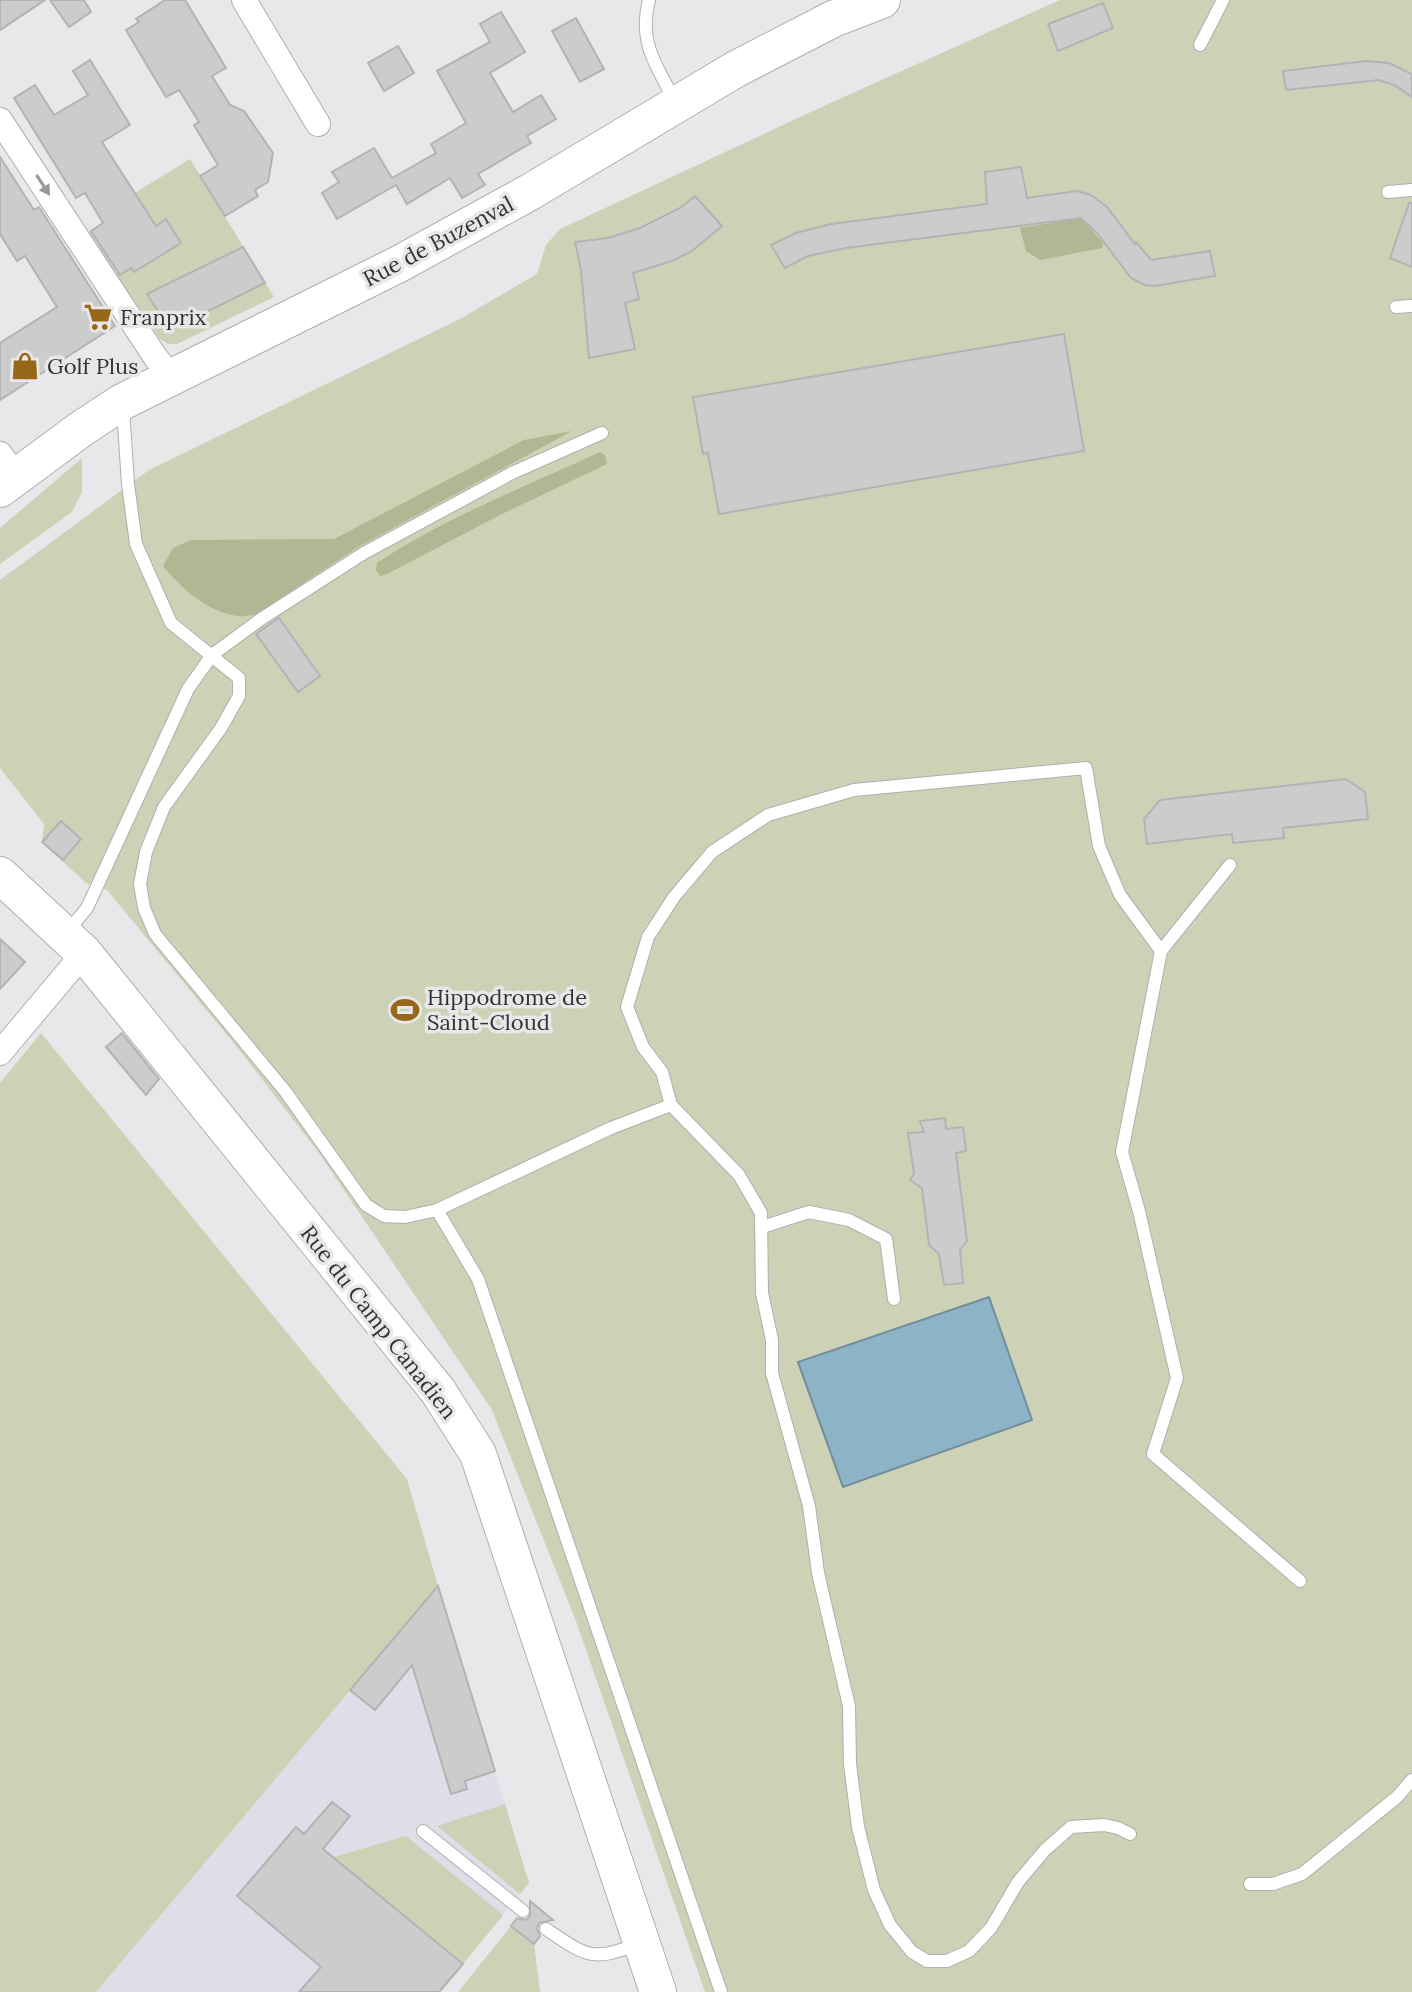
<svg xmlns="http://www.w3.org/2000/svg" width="1412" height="1992" font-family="Lora,serif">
<rect width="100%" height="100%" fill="#e8e8ea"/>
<polygon fill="#dddee7" points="438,1586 529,1883 439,1992 96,1992"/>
<g fill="#cdd1b5">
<polygon points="1060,0 1412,0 1412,1992 705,1992 576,1621 492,1410 319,1153 237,1047 107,890 86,883 42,842 44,824 0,768 0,580 149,470 460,319 537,274 546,245 560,229 826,105"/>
<polygon points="190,159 274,297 177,344 168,344 160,339 88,233 129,207 125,199"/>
<polygon points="82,458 82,492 72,512 0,564 0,528"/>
<polygon points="41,1033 407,1479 438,1586 96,1992 0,1992 0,1083"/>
<polygon points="505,1804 529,1883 520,1894 437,1826"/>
<polygon points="406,1836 503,1915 463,1964 334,1857"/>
<polygon points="511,1926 534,1944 540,1992 458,1992"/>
</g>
<g fill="#b1b793">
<polygon points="1081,218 1103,243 1102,248 1040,260 1026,251 1020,228"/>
<path d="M572,431l-214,116 -102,67c-34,11 -73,-23 -93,-48l10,-18 18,-8 143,-1 190,-99z"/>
<path d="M600,452l5,3 2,9 -105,50 -115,60 -7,2 -4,-6 1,-7c69,-46 148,-76 223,-111z"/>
</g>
<polygon fill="#8db3c7" stroke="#728d9b" stroke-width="2" points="989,1297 1032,1420 843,1487 798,1362"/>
<g fill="#cccccd" stroke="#b3b3b5" stroke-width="2">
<polygon points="0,0 45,0 0,30"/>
<polygon points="50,0 84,0 91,12 69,27"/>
<polygon points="165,0 185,0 226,68 212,76 230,105 244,111 273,153 268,182 255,190 258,196 225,216 200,176 218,165 194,125 199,122 179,90 166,97 126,30 139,22 136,19"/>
<polygon points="1103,3 1113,28 1058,51 1048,24"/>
<polygon points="501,12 525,52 490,73 513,112 541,95 556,119 527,136 531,143 478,174 485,185 462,198 450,178 407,204 396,185 337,219 322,193 339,182 332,172 374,148 392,178 436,153 431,144 466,123 437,71 490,42 480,24"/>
<polygon points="576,18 604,69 580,82 552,31"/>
<polygon points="398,46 414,73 384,91 368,63"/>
<polygon points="90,60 130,125 102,142 156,226 166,219 181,243 134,272 131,268 120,275 91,231 103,223 85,193 76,198 14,98 35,85 54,115 88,95 73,71"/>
<polygon points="1366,61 1389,63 1412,74 1412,97 1396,86 1379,80 1286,90 1283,71"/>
<polygon points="0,157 34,210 39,207 115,326 0,400 0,343 57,307 25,256 17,261 0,234"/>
<polygon points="1021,167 1027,198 1077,191 1091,195 1107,207 1135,244 1136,242 1151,260 1210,251 1215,276 1155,286 1145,285 1131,278 1097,233 1081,218 846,248 808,256 785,268 771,245 796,233 831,224 987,204 985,172"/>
<polygon points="695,196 722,226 692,251 672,261 633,273 639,299 625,303 635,349 589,358 581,270 575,242 608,238 640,228 680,208"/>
<polygon points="1409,203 1412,203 1412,267 1390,258"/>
<polygon points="243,247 265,283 170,330 147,294"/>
<polygon points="1064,334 1084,451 719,514 708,453 703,454 693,397"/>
<polygon points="279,618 320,676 298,692 256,634"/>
<polygon points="1346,779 1365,792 1368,819 1283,828 1284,838 1233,843 1232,834 1147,844 1144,819 1160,800"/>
<polygon points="61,821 81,839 63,860 42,842"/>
<polygon points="0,939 25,962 0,989"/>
<polygon points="122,1033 159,1079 146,1095 106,1047"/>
<polygon points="945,1118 946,1129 963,1127 966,1151 956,1153 967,1241 960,1250 963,1283 944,1285 939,1254 929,1245 922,1188 910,1180 914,1174 908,1133 924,1132 920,1121"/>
<polygon points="438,1586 495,1771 465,1781 467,1789 451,1794 412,1665 375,1710 350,1690"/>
<polygon points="332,1802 350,1816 323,1849 463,1964 439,1992 299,1992 321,1967 237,1896 296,1827 304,1834"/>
<polygon points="530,1901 553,1920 539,1923 537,1929 540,1936 534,1944 511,1926 517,1918 526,1920 530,1916"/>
</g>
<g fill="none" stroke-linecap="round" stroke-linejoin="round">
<defs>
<g id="service">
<path d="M649,0c-11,42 7,65 26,101"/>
<polyline points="1200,45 1223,0"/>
<polyline points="1388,192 1412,190"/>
<polyline points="1396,307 1412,306"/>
<polyline points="123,409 128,484 136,544 171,623 239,678 239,696 221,728 164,807 146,852 140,884 144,908 155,934 285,1091 366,1205 384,1216 405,1217 437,1210 611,1128 671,1105 739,1175 761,1213 762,1293 772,1340 772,1373 809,1506 818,1573 849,1706 850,1764 858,1827 874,1890 890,1925 912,1952 927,1961 947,1961 969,1951 991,1928 1018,1882 1045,1850 1071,1827 1104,1825 1118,1828 1130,1834"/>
<polyline points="67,932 87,908 188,689 212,655 261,619 364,553 512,473 602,433"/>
<polyline points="1161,951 1122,1152 1139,1211 1177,1378 1153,1454 1300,1581"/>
<polyline points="671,1105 662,1072 643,1047 627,1007 648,937 674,897 712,852 768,815 854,790 1086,768 1099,846 1120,895 1161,951 1230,865"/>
<polyline points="437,1210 478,1279 721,1992"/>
<polyline points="762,1227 809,1212 849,1220 886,1239 894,1299"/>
<polyline points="423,1831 523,1911"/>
<polyline points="1250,1884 1273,1884 1302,1874 1397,1797 1412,1780"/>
<path d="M546,1929c39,26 46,34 91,15"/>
</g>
<g id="minor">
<polyline points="244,0 318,124"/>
<polyline points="0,120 156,358 171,376"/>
<polyline points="0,454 16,475"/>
<polyline points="0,1053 84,953"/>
</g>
<g id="secondary">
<polyline points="0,489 81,429 122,402 399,264 530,192 736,69 833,19 882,0"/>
<polyline points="0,875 84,953 438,1391 478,1454 658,1992"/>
</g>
</defs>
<use href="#service" stroke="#afafb0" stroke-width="14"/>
<use href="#minor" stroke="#afafb0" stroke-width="26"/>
<use href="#secondary" stroke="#afafb0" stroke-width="38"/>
<use href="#service" stroke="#fff" stroke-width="12"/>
<use href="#minor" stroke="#fff" stroke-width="24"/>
<use href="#secondary" stroke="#fff" stroke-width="36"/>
</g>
<defs><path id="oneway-solid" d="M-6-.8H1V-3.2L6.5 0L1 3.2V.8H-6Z" transform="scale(2)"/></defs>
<use fill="#99999a" href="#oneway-solid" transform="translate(43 185) rotate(57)"/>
<defs>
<symbol id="supermarket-bare" viewBox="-9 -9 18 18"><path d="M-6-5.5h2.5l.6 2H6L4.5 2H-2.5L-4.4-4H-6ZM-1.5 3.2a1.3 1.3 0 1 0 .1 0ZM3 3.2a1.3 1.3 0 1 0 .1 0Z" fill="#976819" stroke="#e8e8ea" stroke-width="2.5" paint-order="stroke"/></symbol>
<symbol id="shop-bare" viewBox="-9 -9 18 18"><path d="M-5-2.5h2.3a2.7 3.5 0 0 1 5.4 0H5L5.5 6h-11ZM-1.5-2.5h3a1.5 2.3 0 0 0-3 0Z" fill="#976819" stroke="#e8e8ea" stroke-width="2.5" paint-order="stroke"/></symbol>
<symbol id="stadium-bare" viewBox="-9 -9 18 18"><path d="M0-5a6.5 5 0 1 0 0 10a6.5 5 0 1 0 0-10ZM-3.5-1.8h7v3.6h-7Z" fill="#976819" stroke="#e8e8ea" stroke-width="2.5" paint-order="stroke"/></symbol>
</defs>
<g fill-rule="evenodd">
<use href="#supermarket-bare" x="78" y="297" width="40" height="40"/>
<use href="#shop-bare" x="5" y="346" width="40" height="40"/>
<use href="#stadium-bare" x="385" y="990" width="40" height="40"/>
</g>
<g text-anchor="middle" stroke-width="7" stroke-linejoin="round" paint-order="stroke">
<g font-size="22" fill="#333334" stroke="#e8e8ea">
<text transform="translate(438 241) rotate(-28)" y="8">Rue de Buzenval</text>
<text transform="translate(379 1322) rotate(52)" y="8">Rue du Camp Canadien</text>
</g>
<g font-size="22" fill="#333334" stroke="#e8e8ea" text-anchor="start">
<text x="120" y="325">Franprix</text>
<text x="47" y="374">Golf Plus</text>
<text x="427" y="1005">Hippodrome de<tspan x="427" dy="25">Saint-Cloud</tspan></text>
</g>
</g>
</svg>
